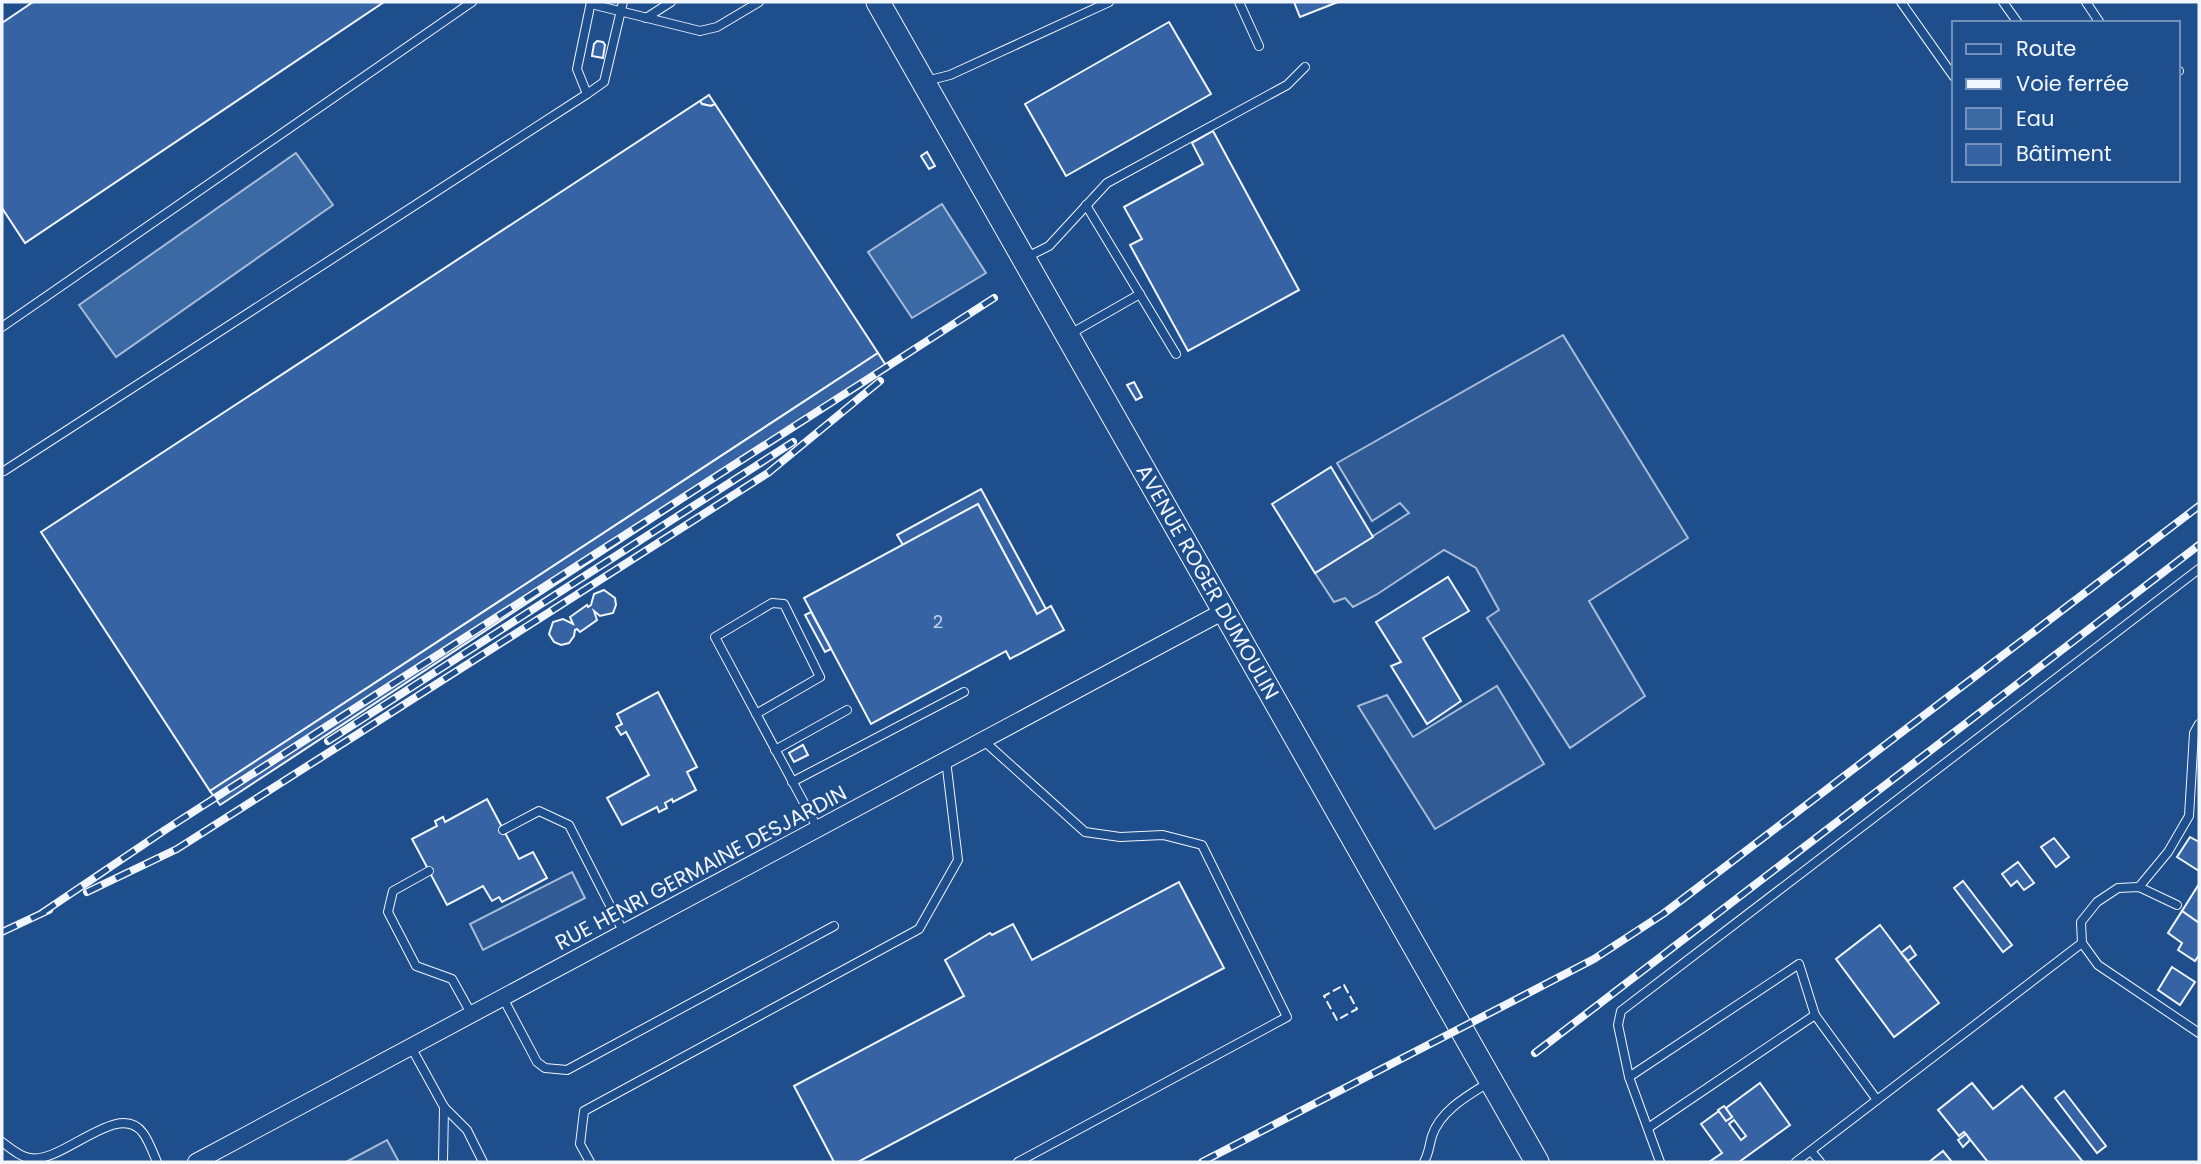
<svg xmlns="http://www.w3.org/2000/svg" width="2201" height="1164" font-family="Poppins,sans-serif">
<rect width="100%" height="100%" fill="#1f4e8c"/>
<g fill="#305b95" stroke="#a8bbd7" stroke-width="2">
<polygon points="1563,335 1688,538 1589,601 1645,696 1570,748 1487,618 1499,610 1476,568 1444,550 1376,595 1353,607 1345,598 1334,602 1315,573 1409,513 1400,503 1372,521 1337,463"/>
<polygon points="1497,686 1544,764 1435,829 1358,706 1387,695 1413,737"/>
<polygon points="572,872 585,898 483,950 470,924"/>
<polygon points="387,1140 399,1162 346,1162"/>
</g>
<g fill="#3b69a3" stroke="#a8bbd7" stroke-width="2">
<polygon points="296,153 333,205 116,357 79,305"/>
<polygon points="942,204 986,273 912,318 868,252"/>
</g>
<g fill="#3563a3" stroke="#f2f6ff" stroke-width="2" fill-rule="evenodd">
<polygon points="33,2 384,2 25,243 2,208 2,23"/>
<polygon points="1294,2 1338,2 1300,17"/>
<polygon points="1169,22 1211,94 1066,176 1025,104"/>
<polygon points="597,41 603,42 605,45 603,58 592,56 594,44"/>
<polygon points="709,95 715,104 711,106 702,104 700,101"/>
<polygon points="700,101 702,104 711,106 715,104 878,353 210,791 41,532"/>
<polygon points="1213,131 1299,290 1188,351 1130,245 1142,239 1124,207 1203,164 1192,143"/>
<polygon points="927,152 935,166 929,169 921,156"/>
<polygon points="878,353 887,367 220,805 210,791"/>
<polygon points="1134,382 1142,397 1136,400 1127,385"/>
<polygon points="1331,467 1373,537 1315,573 1272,504"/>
<polygon points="981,489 1046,609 1037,614 978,504 903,545 897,535"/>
<polygon points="978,504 1037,614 1051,606 1064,630 1010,659 1006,651 871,724 804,598"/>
<polygon points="1448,577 1469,611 1423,638 1461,701 1427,724 1391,666 1401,662 1376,622"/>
<polygon points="604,590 615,598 616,605 613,613 600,616 594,611 597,620 580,632 577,629 575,630 574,636 569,643 561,645 554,642 549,634 553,622 563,619 573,624 570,617 587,605 588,607 591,605 594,594"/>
<polygon points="811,612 831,649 825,652 805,615"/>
<polygon points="658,692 697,767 687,772 696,790 673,802 672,799 665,803 667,808 659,812 657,807 622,825 607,798 649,775 626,732 621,735 616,727 622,724 617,714"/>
<polygon points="803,745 808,755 794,762 789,753"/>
<polygon points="487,799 519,859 533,852 547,878 502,902 499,897 492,901 483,886 447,905 412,839 437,826 435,821 443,817 445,822"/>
<polygon points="2190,837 2199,842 2199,871 2177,857"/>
<polygon points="2054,838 2069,857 2056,867 2041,847"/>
<polygon points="2018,862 2034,883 2024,890 2017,881 2011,886 2002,874"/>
<polygon points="1963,881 2012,945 2003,952 1954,888"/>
<polygon points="1179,882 1224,968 858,1162 834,1162 794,1086 964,996 945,960 990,933 992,935 1013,924 1032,960"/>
<polygon points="2199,884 2199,923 2182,911"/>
<polygon points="2182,911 2199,923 2199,955 2195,961 2178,950 2182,943 2168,933"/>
<polygon points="1880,925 1939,1003 1894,1037 1836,959"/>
<polygon points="1910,946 1916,955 1908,961 1901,953"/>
<polygon points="2172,967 2195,982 2180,1005 2158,990"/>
<path d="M1760,1083l30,42 -51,37h-30l13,-9 -21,-29 18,-13 7,10 6,-4 -6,-9zM1734,1120l12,16 -5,4 -12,-16z"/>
<polygon points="1972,1083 1993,1109 2022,1086 2083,1162 1988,1162 1964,1132 1959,1136 1938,1110"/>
<polygon points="2064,1091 2106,1146 2097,1153 2055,1098"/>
<polygon points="1724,1106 1732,1117 1726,1121 1718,1110"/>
<polygon points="1966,1134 1970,1140 1963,1147 1958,1140"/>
<polygon points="1943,1151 1952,1162 1929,1162"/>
</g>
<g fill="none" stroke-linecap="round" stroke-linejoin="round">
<defs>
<g id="lane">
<polyline points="591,2 577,69 587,94 604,82 623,2"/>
<polyline points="1239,2 1259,46"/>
<polyline points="1901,2 1954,77"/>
<polyline points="2003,2 2018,23"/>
<polyline points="2086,2 2100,23"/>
<polyline points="591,4 700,31 717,27 759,2"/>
<polyline points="646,18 671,2"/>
<polyline points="2178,71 2179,71"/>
<polyline points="926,81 950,75 1109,2"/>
<polyline points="1086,205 1176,354"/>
<polyline points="1027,257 1049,246 1107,183 1287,85 1305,67"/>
<polyline points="2,327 472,2"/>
<polyline points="1070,334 1140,294"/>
<polyline points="4,471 587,94"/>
<polyline points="756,714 820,677 784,604 772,603 715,637 818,829"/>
<polyline points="984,741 1085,832 1120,837 1163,835 1202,845 1287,1017 1018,1162"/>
<polyline points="775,750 847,710"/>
<polyline points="792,782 964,692"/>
<polyline points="503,830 539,811 569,825 624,933"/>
<polyline points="429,871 393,891 388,912 416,966 452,979 472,1015"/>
<polyline points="2139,887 2168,852 2189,816 2194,733 2199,724"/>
<polyline points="2177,905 2139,887 2118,888 2097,902 2081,922 2082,943 2098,965 2199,1033"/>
<polyline points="503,998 537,1062 545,1068 567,1070 834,926"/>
<polyline points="411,1047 444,1107 467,1130 483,1162"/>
<polyline points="1629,1077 1618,1025 1621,1011 2199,569"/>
<polyline points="1648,1128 1815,1015"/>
<path d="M2,1142c8,6 18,15 28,16 33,6 88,-59 113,-25 6,8 10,20 14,29"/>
<polyline points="1811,1151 1820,1162"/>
<polyline points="443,1162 444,1107"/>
<polyline points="590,1162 580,1144 584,1111 919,929 958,860 946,760"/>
<path d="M1424,1162c5,-9 5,-16 8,-26 8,-25 35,-40 56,-53"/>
<polyline points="1660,1162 1629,1077 1799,964 1815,1015 1877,1100"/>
<polyline points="1796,1162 2082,943"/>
</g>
<polyline id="street" points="196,1162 1224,611"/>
<g id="secondary">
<path id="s1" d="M878,2l659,1160"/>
</g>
</defs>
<use href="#lane" stroke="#f2f6ff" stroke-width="10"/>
<use href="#street" stroke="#f2f6ff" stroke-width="18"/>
<use href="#secondary" stroke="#f2f6ff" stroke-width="25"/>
<use href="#lane" stroke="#1f4e8c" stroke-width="8"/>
<use href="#street" stroke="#1f4e8c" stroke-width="16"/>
<use href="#secondary" stroke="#1f4e8c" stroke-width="23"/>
<defs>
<g id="rail">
<polyline points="328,741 793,442"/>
<polyline points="87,892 177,849 768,473 880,381"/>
<polyline points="42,913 165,830 994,298"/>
<polyline points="2,932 49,910"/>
<polyline points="1535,1053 2199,545"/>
<polyline points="1202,1162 1594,959 1663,914 2199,506"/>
</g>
</defs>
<use href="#rail" stroke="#f2f6ff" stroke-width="8"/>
<use href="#rail" stroke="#1f4e8c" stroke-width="5" stroke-dasharray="16" stroke-linecap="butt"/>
<polygon stroke="#f2f6ff" stroke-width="2" stroke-dasharray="9 3.5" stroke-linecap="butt" points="1344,985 1357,1009 1337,1020 1324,996"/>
</g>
<g text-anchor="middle" stroke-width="5" stroke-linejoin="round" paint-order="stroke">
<g font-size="18" fill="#c3d1e8">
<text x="938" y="628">2</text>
</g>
<g font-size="21" fill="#f2f6ff" stroke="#1f4e8c">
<text dy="7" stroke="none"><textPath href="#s1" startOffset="667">AVENUE ROGER DUMOULIN</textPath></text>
<text transform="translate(701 868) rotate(-28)" y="7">RUE HENRI GERMAINE DESJARDIN</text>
</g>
</g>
<rect width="2201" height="1164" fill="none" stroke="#f2f6ff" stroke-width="7"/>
<rect x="1952" y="21" width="228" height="161" fill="#1f4e8c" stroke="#7391ba" stroke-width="2"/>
<rect x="1966" y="44" width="35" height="10" fill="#1f4e8c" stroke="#7391ba" stroke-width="2"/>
<text x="2016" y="56" font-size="21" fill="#f2f6ff">Route</text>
<rect x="1966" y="79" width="35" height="10" fill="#f2f6ff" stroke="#7391ba" stroke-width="2"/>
<text x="2016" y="91" font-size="21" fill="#f2f6ff">Voie ferrée</text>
<rect x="1966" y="108" width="35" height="21" fill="#3b69a3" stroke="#7391ba" stroke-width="2"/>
<text x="2016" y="126" font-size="21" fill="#f2f6ff">Eau</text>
<rect x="1966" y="144" width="35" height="21" fill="#3563a3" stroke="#7391ba" stroke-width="2"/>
<text x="2016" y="161" font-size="21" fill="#f2f6ff">Bâtiment</text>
</svg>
